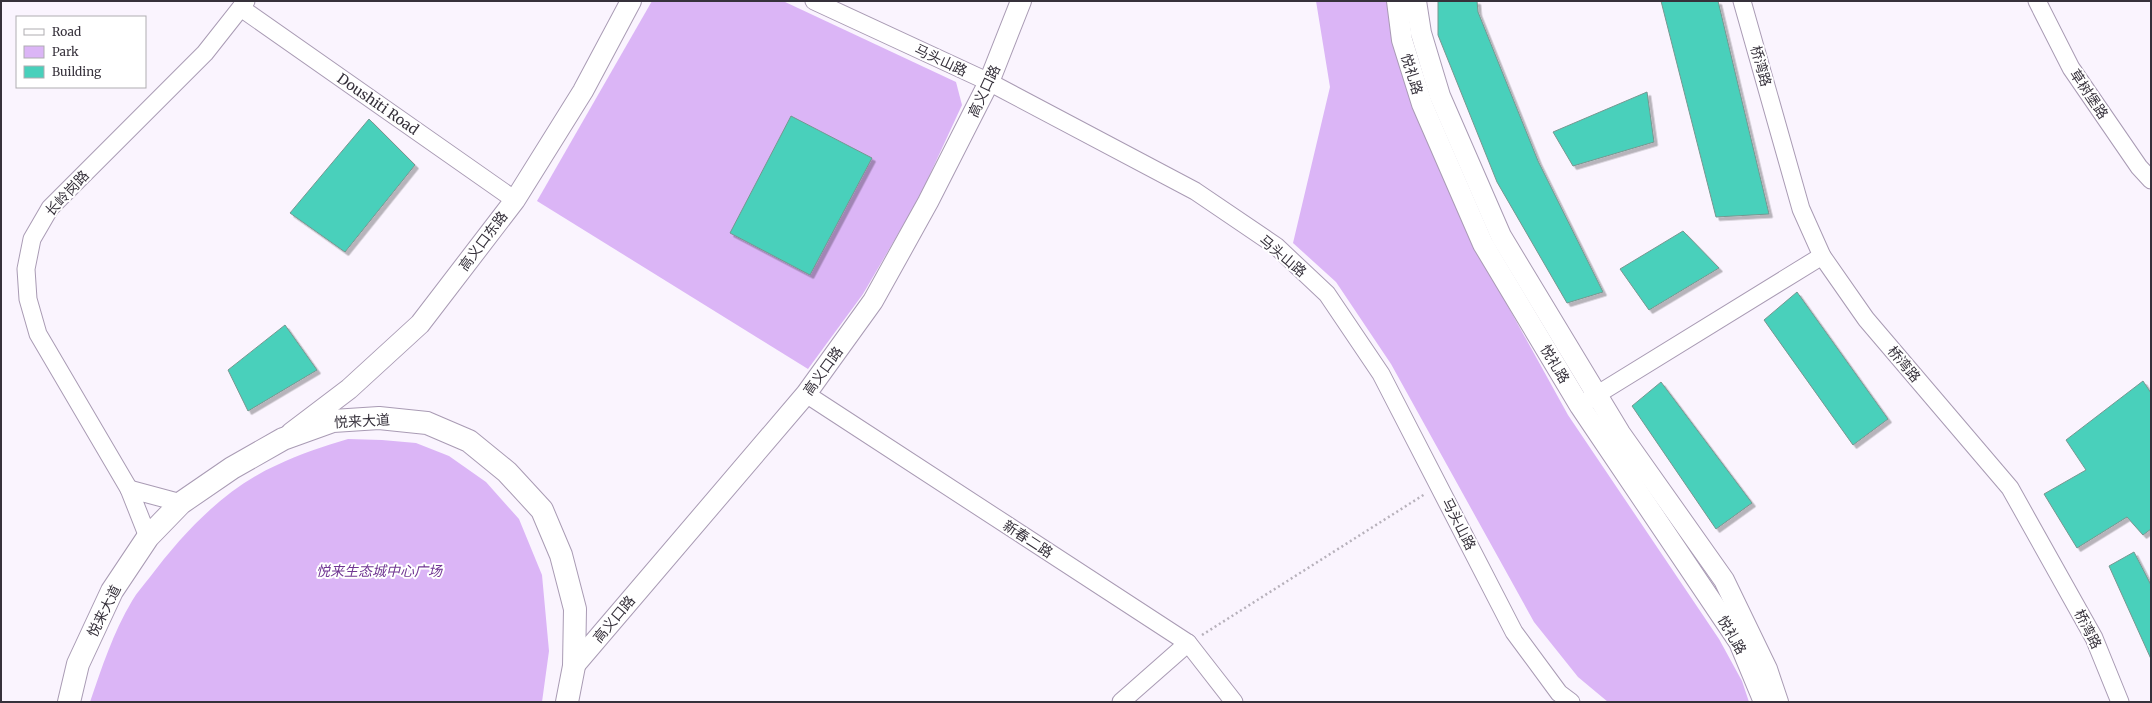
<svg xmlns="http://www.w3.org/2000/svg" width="2152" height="703" font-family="Merriweather,'Noto Sans SC',serif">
<defs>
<filter id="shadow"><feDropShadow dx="3.5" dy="3.5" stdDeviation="0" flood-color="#0004"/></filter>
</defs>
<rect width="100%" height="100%" fill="#faf4fe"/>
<g fill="#dbb5f6">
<polygon points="652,1 783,1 956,82 962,105 919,198 863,294 808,369 537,201"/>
<polygon points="1316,1 1391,1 1478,252 1568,415 1719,639 1742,681 1749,702 1608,702 1578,677 1534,622 1391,364 1336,282 1293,243 1330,87"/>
<path d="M348,439l34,1 34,3 33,13 37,26 33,37 23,56 7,76 -7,51h-452c12,-35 23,-69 42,-101 5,-9 12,-16 18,-24 34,-45 75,-89 127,-112 23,-11 47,-19 71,-26z"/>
</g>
<g fill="#48d0bb" stroke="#769790" filter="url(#shadow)">
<polygon points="1438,1 1477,1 1478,12 1538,161 1603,292 1567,303 1497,182 1438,35"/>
<polygon points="1661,1 1718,1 1769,214 1716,217"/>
<polygon points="1647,92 1654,142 1573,166 1553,132"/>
<polygon points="791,116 872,158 810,275 730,233"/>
<polygon points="369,119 415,165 345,252 290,213"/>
<polygon points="1683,231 1719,268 1649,310 1620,269"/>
<polygon points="1797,292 1888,419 1853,445 1764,320"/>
<polygon points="285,325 317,370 248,411 228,370"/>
<polygon points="2143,381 2151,393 2151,529 2143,535 2127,517 2077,548 2044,494 2086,470 2066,440"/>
<polygon points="1661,382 1752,503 1716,529 1632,406"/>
<polygon points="2134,552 2151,585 2151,659 2109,566"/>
</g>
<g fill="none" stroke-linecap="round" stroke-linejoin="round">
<defs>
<g id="tertiary">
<polyline points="814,1 989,82 1195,191 1276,246 1327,294 1381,374 1514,632 1559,693 1571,702"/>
<polyline points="1742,1 1801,209 1822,256 1866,319 2010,488 2094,638 2120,702"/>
<polyline points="2037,1 2071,68 2139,167 2151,180"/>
<polyline points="241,8 515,200"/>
<polyline points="806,394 1188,643 1234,702"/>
<polyline points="1585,402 1822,256"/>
<polyline points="129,489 38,334 28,299 26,269 32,239 50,208 205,53 246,1"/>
<polyline points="148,537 129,489 181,503"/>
<polyline points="1121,702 1188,643"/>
</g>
<g id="secondary">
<polyline points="1397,1 1402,40 1422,104 1483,244 1580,406 1739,642 1764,702"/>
<polyline points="1416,1 1421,33 1440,96 1501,236 1620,433 1724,580 1767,669 1778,702"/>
<polyline points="291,433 349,389 420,324 515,200 583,91 631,1"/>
<polyline points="574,666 806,394 873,301 928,202 989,82 1021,1"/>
</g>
<polyline id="primary" points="69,702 78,664 112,591 148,537 181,503 232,468 283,439 333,421 379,418 427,423 469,441 507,472 542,510 561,555 575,609 574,666 567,702"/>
</defs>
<use href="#tertiary" stroke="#a99bb4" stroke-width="19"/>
<use href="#secondary" stroke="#a99bb4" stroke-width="22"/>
<use href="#primary" stroke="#a99bb4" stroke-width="24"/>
<polyline stroke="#b7b1bb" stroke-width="2.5" stroke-dasharray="2 3" stroke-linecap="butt" points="1202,635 1425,494"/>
<use href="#tertiary" stroke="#fff" stroke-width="17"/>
<use href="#secondary" stroke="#fff" stroke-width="20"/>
<use href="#primary" stroke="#fff" stroke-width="22"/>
</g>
<g text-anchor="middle" stroke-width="4" stroke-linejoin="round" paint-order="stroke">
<g font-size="14" fill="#36313b" stroke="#fff">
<text transform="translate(941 60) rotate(25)" y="5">马头山路</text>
<text transform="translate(1761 66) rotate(74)" y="5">桥湾路</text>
<text transform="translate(1412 74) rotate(73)" y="5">悦礼路</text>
<text transform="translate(984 91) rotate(-65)" y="5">高义口路</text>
<text transform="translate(2089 94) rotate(56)" y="5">草树堡路</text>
<text transform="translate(378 104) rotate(35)" y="5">Doushiti Road</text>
<text transform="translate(67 193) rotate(-47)" y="5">长岭岗路</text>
<text transform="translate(483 241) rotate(-53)" y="5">高义口东路</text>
<text transform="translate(1283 256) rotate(40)" y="5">马头山路</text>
<text transform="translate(1555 364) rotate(59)" y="5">悦礼路</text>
<text transform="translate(1904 364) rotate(50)" y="5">桥湾路</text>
<text transform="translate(823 371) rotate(-54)" y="5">高义口路</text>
<text transform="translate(362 421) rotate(-3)" y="5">悦来大道</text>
<text transform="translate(1459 524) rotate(63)" y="5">马头山路</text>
<text transform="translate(1028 539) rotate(33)" y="5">新春二路</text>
<text transform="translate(104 611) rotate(-63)" y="5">悦来大道</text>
<text transform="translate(614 619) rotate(-50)" y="5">高义口路</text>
<text transform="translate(2088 629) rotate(63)" y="5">桥湾路</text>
<text transform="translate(1732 635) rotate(60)" y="5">悦礼路</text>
</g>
<g font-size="14" font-style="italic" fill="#713793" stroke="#fff">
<text x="379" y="576">悦来生态城中心广场</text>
</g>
</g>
<rect width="2152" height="703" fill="none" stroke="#36313b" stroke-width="4"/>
<rect x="16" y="16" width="130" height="72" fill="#ffffff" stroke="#afadb1"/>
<rect x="24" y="29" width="20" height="6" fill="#ffffff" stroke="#afadb1"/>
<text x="52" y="36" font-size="12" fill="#36313b">Road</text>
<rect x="24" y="46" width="20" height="12" fill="#dbb5f6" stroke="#afadb1"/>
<text x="52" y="56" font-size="12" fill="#36313b">Park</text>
<rect x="24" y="66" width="20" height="12" fill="#48d0bb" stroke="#afadb1"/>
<text x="52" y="76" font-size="12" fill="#36313b">Building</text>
</svg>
